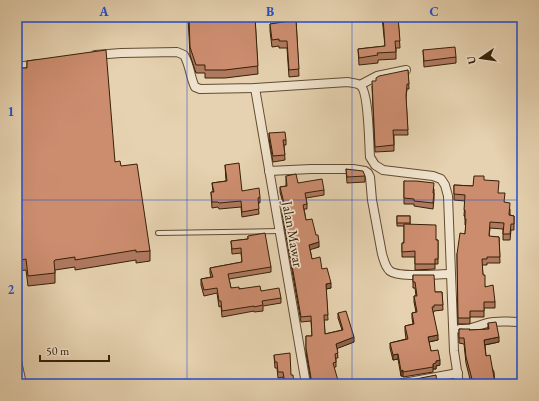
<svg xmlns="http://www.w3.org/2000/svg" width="539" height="401" font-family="'EB Garamond',serif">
<rect width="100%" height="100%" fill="#e6d2b0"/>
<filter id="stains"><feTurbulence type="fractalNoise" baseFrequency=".005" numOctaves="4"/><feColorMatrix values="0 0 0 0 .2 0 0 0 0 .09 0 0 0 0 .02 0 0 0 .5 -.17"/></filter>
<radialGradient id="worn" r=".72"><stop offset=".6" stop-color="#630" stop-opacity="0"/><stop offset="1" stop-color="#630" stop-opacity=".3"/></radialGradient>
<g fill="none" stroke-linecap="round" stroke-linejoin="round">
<defs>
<polyline id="service" points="158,233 279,231"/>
<g id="minor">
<path d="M95,55l26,-2 56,-1 7,3c6,10 6,22 11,32l5,2 55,-1 93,-6c3,1 9,1 12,3 9,6 9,60 10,72l5,8 8,5 50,6 8,3 4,6 3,11 6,155 5,33"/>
<polyline points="17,67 38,64"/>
<polyline points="360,85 377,76 406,70"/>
<polyline points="255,88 306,384"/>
<path d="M269,171l42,-2h42l12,2 3,2 2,4 2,23 10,54c2,6 3,13 8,17 9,7 47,3 60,3"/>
<path d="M460,329c12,1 16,-3 27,-6 11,-3 24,-1 35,-1"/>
<polyline points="17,361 22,384"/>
<polyline points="398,384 458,373"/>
</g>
</defs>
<use href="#service" stroke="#634c31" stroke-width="6"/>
<use href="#minor" stroke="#634c31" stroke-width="10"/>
<use href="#service" stroke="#efe2cc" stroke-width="4"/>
<use href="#minor" stroke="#efe2cc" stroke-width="8"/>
</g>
<g fill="#af795f" stroke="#372007">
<polygon points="188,17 255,17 258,74 225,78 205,78 205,73 196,73 190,55"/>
<polygon points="382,17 398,17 400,48 396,48 396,59 378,60 378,63 359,65 358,49 385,46"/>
<polygon points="296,20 299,76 289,77 287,48 279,48 279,46 272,47 270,31 270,24"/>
<polygon points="423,50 456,57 456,63 424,67"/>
<polygon points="27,61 115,162 121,166 150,251 150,261 136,263 136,260 75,270 75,267 55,270 55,283 28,286 26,270 17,271 17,225 20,225 18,207 17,207 17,68 27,68"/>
<polygon points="408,70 409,89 407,89 406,98 408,135 394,135 394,151 375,152 372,86 376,81"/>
<polygon points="269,133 286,140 286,145 284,145 285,160 273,162 269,139"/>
<polygon points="225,165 242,191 260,197 260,203 258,203 259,214 242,217 241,207 219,209 218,207 212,208 211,192 213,192 212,183 226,181"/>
<polygon points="346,169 365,176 365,182 347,183"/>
<polygon points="286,176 298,183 324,190 324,195 306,198 307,204 307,209 304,209 306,220 316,235 319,247 310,249 312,259 322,269 331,288 326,289 328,320 324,320 325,334 342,330 338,318 338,313 354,342 337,348 338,358 336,358 336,367 335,367 311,381 306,353 306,336 312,336 311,321 301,322 282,213 282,208 284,207 280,192 280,187 286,186"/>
<polygon points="404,181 434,189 434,199 433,209 414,206 414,204 404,204"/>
<polygon points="454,185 473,186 498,193 504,202 510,209 510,215 514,216 514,230 511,230 510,240 503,240 503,229 490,228 489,237 499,237 500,263 487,263 487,265 482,265 483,275 485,287 495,302 495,308 484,308 484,317 470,317 470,324 458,324 457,254 465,234 466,225 465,225 465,216 464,216 465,201 454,200"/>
<polygon points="397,216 410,216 410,224 436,240 438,240 438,264 435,264 435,269 415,270 415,257 402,257 402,243 404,243 404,226 397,226"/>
<polygon points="248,236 271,267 271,272 229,279 231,288 261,291 281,298 281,303 263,306 263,311 254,312 254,311 222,317 221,306 219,307 217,293 204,296 201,285 201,279 211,277 210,273 210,268 242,262 241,253 232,254 231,241 248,239"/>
<polygon points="413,275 435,292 442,292 443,310 434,311 434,312 433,313 438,340 429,342 431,351 440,365 436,366 436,369 433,369 433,372 403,377 403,376 401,376 398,359 393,360 390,348 390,343 406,339 405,331 405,326 413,324 412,318 412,313 416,312 414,302 414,296 416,296 415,288 413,288"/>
<polygon points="488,323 499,342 485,345 486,356 494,372 495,384 469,384 469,379 470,379 466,363 464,344 459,343 459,329 470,330 488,329"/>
<polygon points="274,355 291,375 294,384 284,384 283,377 278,378 277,368 275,368"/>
</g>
<g fill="#8f634e" stroke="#372007">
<polygon points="319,242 319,247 309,250 309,245"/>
<polygon points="331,283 331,288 326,289 326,284"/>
<polygon points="438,335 438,340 428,342 428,337"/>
<polygon points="354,337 354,342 336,349 336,344"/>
<polygon points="499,337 499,342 484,345 484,340"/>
<polygon points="398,354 398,359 393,360 393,355"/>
<polygon points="440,360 440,365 436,366 436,369 433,369 433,364 436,361"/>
<polygon points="403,370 403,376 401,376 401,371"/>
</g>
<g fill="#cc8d6f" stroke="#372007">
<polygon points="189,17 255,17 258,66 225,70 205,70 205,65 196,65 190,47"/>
<polygon points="383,17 398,17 400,41 395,41 396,52 377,53 378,55 359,58 358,49 385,46"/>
<polygon points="296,20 299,69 289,70 287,41 279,41 279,39 272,40 270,24"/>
<polygon points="455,47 456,57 424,61 423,50"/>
<polygon points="106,50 115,162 120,161 121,166 137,164 150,251 136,252 136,250 75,260 75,257 55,260 54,261 55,273 28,276 26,259 17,261 17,225 22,225 18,197 17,197 17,68 27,68 27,61"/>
<polygon points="408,70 409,84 407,84 406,96 408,130 393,130 394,145 375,147 372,81 376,81 376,78 379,76"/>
<polygon points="285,132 286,140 283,140 285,155 273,156 269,133"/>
<polygon points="239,163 242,191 259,188 260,197 258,198 259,209 242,212 241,201 219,203 218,202 212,202 211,192 214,192 212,183 227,181 225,165"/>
<polygon points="346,169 363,171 365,176 347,177"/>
<polygon points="296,174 298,183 322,179 324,190 305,193 307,204 303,205 306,220 312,219 316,235 318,235 319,242 309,245 312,259 320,257 322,269 327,268 331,283 326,284 328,315 324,315 325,334 343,330 338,313 346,311 354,337 336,344 338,353 335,354 336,362 333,363 339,384 308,384 311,381 311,378 306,348 306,336 312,336 311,316 301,317 282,208 285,207 280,187 287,186 286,176"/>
<polygon points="474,176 484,176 484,180 499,181 498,193 505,193 504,202 510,203 509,215 514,216 514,224 511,224 510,234 503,234 504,223 490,222 489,236 499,237 500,257 487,257 487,259 482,259 483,275 485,275 485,287 493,285 495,302 484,302 484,311 470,311 470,318 458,318 457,254 460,233 465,234 466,219 465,219 465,210 464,210 465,195 454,194 454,185 473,186"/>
<polygon points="404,181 416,181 434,183 433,193 434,193 433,203 414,201 414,199 404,198"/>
<rect x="397" y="216" width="13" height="7"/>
<polygon points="404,224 436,225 436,240 438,240 438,259 435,259 435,264 415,264 415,251 402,252 402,243 404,243"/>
<polygon points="265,233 271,267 228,274 231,288 239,287 239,289 260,286 261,291 279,288 281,298 262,301 263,305 254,307 254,306 222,311 221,301 219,301 217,288 204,290 201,279 213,277 210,268 242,262 241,248 232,249 231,241 248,239 248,236"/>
<polygon points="413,275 434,275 435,292 442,292 443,305 434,305 434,307 432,307 438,335 428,337 431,351 438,350 440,360 436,361 436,363 433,364 433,367 403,372 403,370 401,371 398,354 393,355 390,343 408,339 405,326 414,324 412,313 417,312 414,296 417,296 415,282 413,282"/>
<polygon points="496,322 499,337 484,340 486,356 490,355 495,383 492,383 493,384 470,384 469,379 472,379 466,357 464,338 459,338 459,329 470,329 469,330 489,329 488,323"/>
<polygon points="290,353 291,375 293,375 294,384 285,384 283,372 278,372 277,362 275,362 274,355"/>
<polygon points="436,375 437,384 406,384 406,381"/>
<polygon points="17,377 22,381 22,384 17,384"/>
</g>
<path fill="none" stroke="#1d4ed8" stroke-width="1" stroke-opacity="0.55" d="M187,17v367M352,17v367M17,200h505"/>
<g text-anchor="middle" stroke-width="3.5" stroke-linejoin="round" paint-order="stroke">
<g font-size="14" fill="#372007" stroke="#efe2cc">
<text transform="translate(293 234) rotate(80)" y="5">Jalan Mawar</text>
</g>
</g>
<rect width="539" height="401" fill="none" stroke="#e6d2b0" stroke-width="44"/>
<g transform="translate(481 58) rotate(257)" stroke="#efe2cc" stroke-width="3" paint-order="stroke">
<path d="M0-3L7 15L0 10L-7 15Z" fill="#372007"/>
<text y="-6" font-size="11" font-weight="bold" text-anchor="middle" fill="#372007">U</text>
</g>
<path d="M40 355v6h69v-6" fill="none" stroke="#372007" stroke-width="2"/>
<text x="46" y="355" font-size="12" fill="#372007" stroke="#efe2cc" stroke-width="3" paint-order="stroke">50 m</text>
<rect x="22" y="22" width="495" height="357" fill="none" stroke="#1d4ed8" stroke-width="1.5"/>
<g font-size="13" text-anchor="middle" font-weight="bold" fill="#1d4ed8">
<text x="104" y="16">A</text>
<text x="270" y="16">B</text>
<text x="434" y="16">C</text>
<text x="11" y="116">1</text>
<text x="11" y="294">2</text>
</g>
<rect width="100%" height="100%" filter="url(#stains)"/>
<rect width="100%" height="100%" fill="url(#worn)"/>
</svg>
